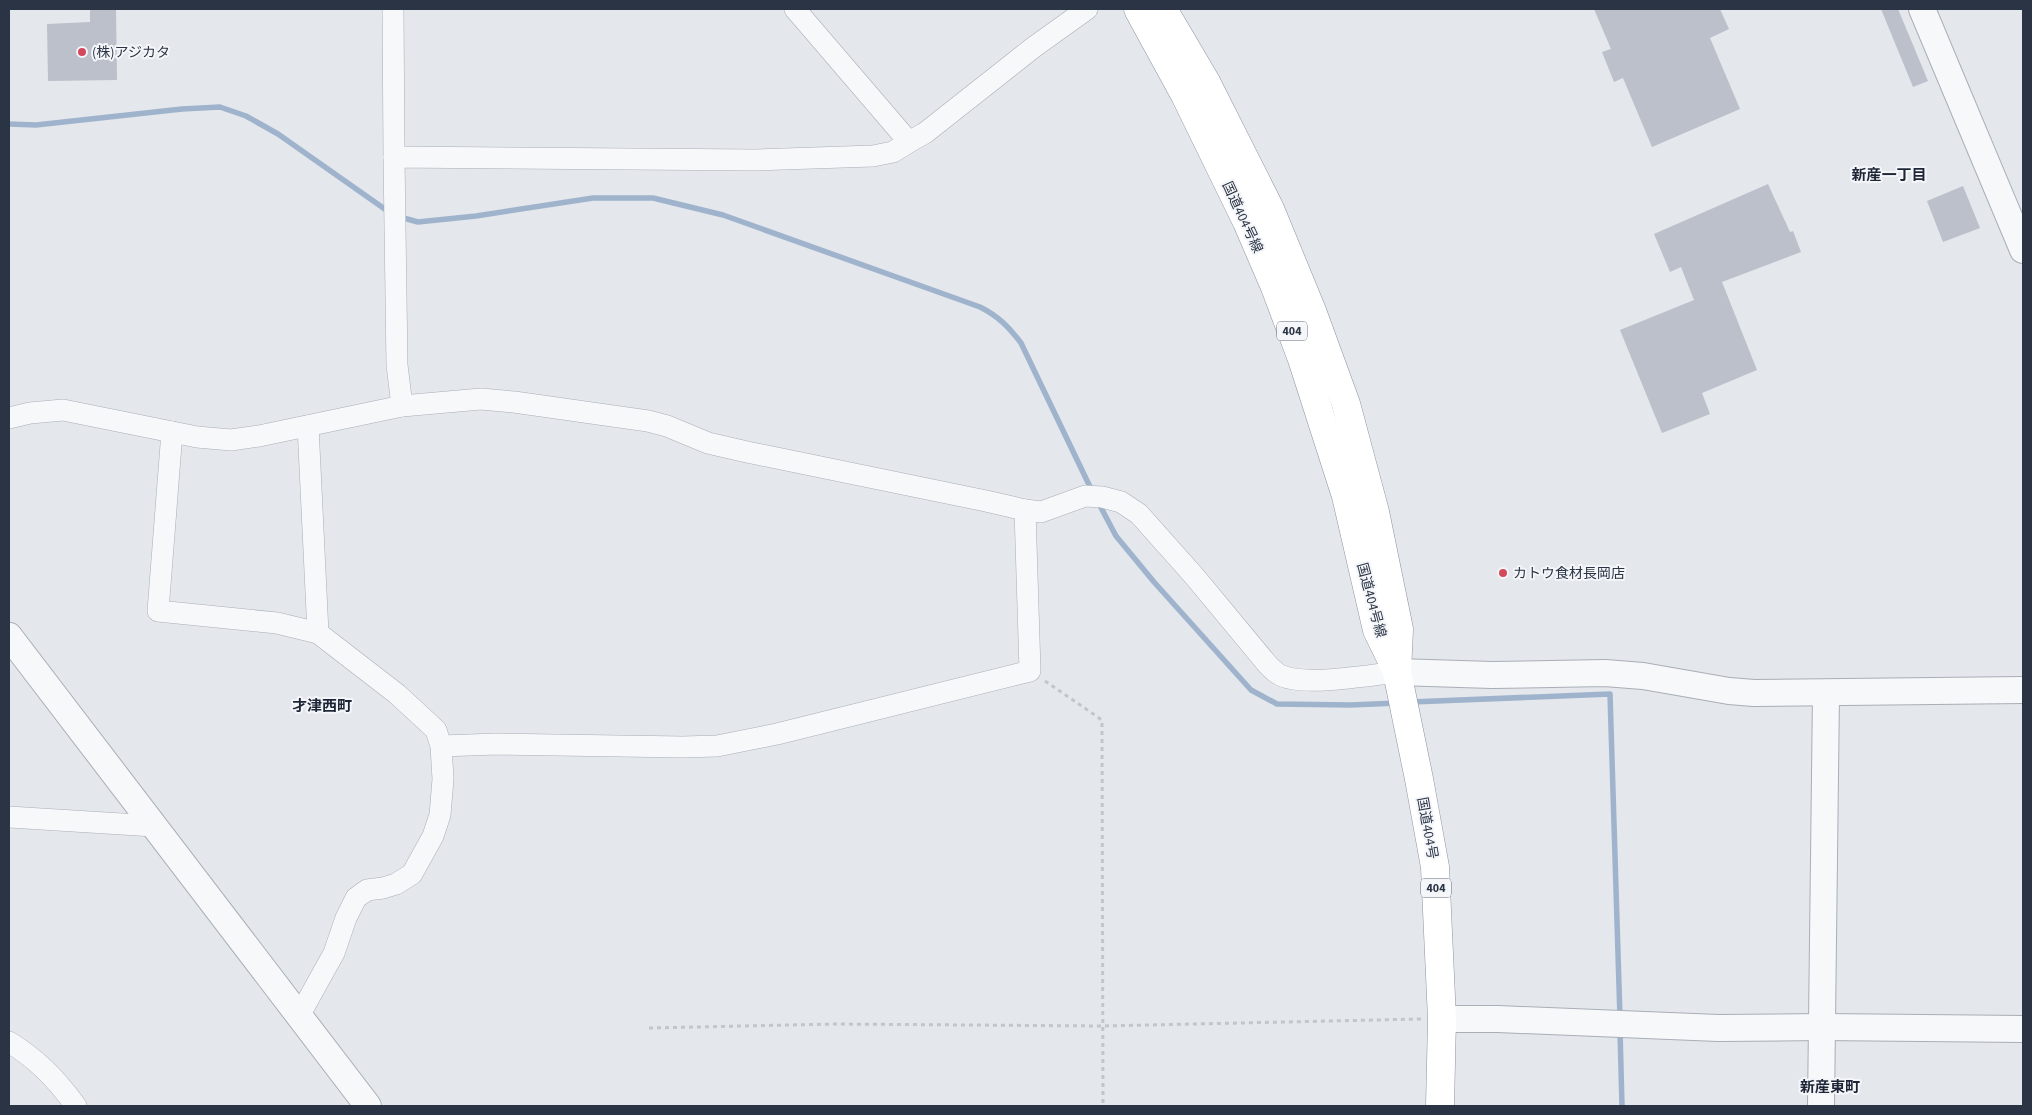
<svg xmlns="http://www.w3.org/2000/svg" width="2032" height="1115" font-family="'Source Sans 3','Noto Sans JP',sans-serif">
<rect width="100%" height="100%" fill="#e4e7ec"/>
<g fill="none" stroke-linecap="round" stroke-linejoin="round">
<g stroke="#9fb4cc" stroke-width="5.5">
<polyline points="9,124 36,125 182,109 220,107 246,116 278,134 389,212"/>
<path d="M400,217l18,5 58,-6 117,-18h60l70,17 257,92c18,9 29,20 41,36l71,148"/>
<polyline points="1098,502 1116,536 1154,582 1251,690 1277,704 1351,705 1397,703"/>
<polyline points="1411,702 1610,694 1620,1018"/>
<polyline points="1620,1030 1622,1106"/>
</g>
</g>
<g fill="#bbc0ca">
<polygon points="90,9 116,9 117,80 48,81 47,24 90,22"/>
<polygon points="1594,9 1720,9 1729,29 1710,38 1740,109 1652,147 1623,78 1614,82 1602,52 1611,49"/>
<polygon points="1881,9 1898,9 1928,81 1913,87"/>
<polygon points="1768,184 1790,232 1793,231 1801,252 1722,282 1757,370 1702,393 1710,414 1662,433 1620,330 1694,300 1681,267 1670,272 1654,234"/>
<polygon points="1963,186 1980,228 1943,242 1927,201"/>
</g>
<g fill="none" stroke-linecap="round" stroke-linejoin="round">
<defs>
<g id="minor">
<polyline points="393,9 394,157"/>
<polyline points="795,9 909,142 925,133 1034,47 1087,9"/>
<polyline points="402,406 397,365 394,157 755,160 873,156 893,152 909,142"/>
<path d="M9,418l21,-5 33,-3 134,27 34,3 28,-4 143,-30 79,-7 33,3 134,19 19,5 41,17 39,9 239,49 39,9 16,2 44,-16 17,1 19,5 18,12 56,63 73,88c4,4 8,8 12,10 23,12 90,0 117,-3"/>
<polyline points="308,426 318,633"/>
<polyline points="172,432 158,611 277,623 318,633 397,694 436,730 441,746 443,779 440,815 433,836 412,874 396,884 383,888 367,890 356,898 346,918 334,953 299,1016"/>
<polyline points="441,746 497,744 683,747 717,746 777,734 1030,671 1025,510"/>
<polyline points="9,817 154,826"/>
<path d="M9,1042c29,18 47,37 67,64"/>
</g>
<g id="tertiary">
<polyline points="1922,9 2023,250"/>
<polyline points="9,636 368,1106"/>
<polyline points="1397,672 1492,675 1605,673 1643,676 1729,691 1754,693 2023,690"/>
<polyline points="1442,1019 1498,1019 1718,1028 1822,1027 2023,1029"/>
<polyline points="1821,1106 1826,693"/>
</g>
<g id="trunk">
<polyline points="1138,9 1185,95 1247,222 1275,287 1302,359 1346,496 1377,630 1396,669"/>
<polyline points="1163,9 1206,82 1270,209 1312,311 1346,404 1375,512 1399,629 1397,672 1419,779 1435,867 1442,1019 1440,1106"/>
</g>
</defs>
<use href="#minor" stroke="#a9aeb7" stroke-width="22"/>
<use href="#tertiary" stroke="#a9aeb7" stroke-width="28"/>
<use href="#trunk" stroke="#8b94a3" stroke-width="29"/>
<g stroke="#c2c5cb" stroke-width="3" stroke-dasharray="4 4" stroke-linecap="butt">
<polyline points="1045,681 1102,720 1103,1106"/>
<polyline points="649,1028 836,1024 1103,1026 1421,1019"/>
</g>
<use href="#minor" stroke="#f7f8fa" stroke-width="21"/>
<use href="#tertiary" stroke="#f7f8fa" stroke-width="26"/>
<use href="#trunk" stroke="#fff" stroke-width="28"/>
</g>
<g fill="#d1495b" stroke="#f4f6f9" stroke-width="2">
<circle cx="82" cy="52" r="5"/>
<circle cx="1503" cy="573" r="5"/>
</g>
<g text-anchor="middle" stroke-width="4" stroke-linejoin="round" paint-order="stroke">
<g fill="#f4f6f9" stroke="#676e7b" stroke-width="1">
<rect x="1277" y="321.5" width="30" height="19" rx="4"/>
<rect x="1421" y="878.5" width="30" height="19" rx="4"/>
</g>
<g font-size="12" font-weight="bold" fill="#2b3445">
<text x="1292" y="335">404</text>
<text x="1436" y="892">404</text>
</g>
<g font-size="14" fill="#2b3445" stroke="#f4f6f9" text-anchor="start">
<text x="92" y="57">(株)アジカタ</text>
<text x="1513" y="578">カトウ食材長岡店</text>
</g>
<g font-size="14" fill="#2b3445" stroke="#f4f6f9">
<text transform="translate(1243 217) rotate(65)" y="5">国道404号線</text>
<text transform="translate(1372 600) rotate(75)" y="5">国道404号線</text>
<text transform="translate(1428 828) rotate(80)" y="5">国道404号</text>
</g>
<g font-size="15" font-weight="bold" fill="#1d2536" stroke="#f4f6f9">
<text x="1889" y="180">新産一丁目</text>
<text x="322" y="711">才津西町</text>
<text x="1830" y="1092">新産東町</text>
</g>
</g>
<rect width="2032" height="1115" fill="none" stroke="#2b3445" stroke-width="20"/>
</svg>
